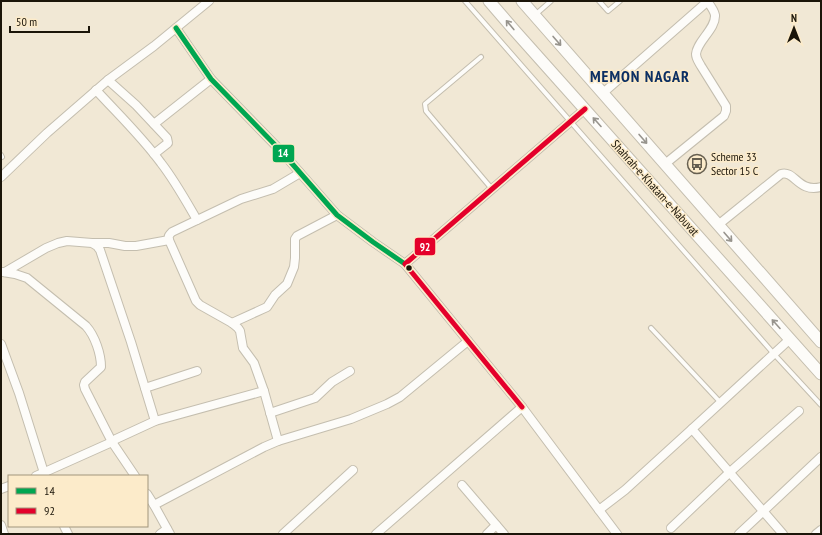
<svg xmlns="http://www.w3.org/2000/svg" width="822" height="535" font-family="'PT Sans Narrow',sans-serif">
<rect width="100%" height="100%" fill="#f1e8d5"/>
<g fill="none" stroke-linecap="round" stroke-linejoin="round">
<defs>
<g id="service">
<polyline points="465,1 774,354 821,405"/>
<polyline points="599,1 608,11 620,1"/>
<polyline points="535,15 551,1"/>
<polyline points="481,57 425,104 426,111 492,189"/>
<polyline points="1,155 2,157"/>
<polyline points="651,328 721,403"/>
</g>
<g id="minor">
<polyline points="176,28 211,79 281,151 337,215 373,242 405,264"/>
<polyline points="108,80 136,105 167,138 168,143 154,154"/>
<path d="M96,90c22,24 46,47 65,73 14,18 25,38 36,57"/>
<polyline points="603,93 708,1"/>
<polyline points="154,124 211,79"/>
<path d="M665,164l59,-48 2,-5v-5l-25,-40c-2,-4 -5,-7 -5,-12 1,-13 20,-25 19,-39 -1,-5 -5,-10 -8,-14"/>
<polyline points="1,177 47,133 108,80 154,46 209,1"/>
<path d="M718,225l63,-51c14,-4 17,19 40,13"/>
<polyline points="93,243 109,243 125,246 136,246 169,240"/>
<path d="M3,272l12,2 12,4 59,48c9,10 15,28 15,41l-16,15 -1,3 1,4 27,53 23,34"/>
<polyline points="5,272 46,248 58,243 67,241 92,243 97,246 100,250 131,342 155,421"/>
<polyline points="232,323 267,307 275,295 287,284 294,267 295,258 295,239 297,236 337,215"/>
<polyline points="1,344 19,393 45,476"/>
<polyline points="145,388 197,371"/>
<polyline points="522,407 405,264 585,109"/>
<polyline points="270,413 315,398 332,382 350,371"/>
<path d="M278,441l-14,-50 -10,-28 -11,-15 -3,-17 -2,-3 -6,-5 -32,-18 -4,-4 -27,-61c-1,-4 0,-5 3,-8l69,-33 32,-10 27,-16"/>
<polyline points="36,476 112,442 116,439 155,421 264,391"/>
<polyline points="462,485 504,534"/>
<polyline points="1,489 9,486"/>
<polyline points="147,494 154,505 170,534"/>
<polyline points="154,505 264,447 278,441 351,419 387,404 400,397 468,341"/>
<polyline points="599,510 617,534"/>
<polyline points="1,525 4,534"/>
<polyline points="64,526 68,534"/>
<polyline points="671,528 730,472 799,411"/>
<polyline points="160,534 167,529"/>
<polyline points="283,534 353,470"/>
<polyline points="376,534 522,407 599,510 625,490 692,429"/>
<polyline points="487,534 496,525"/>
<polyline points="739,534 821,457"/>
<polyline points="783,534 692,429 790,339"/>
<polyline points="816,534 821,530"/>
</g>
<g id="secondary">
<polyline points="489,1 515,31 821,374"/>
<polyline points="522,1 821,342"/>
</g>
</defs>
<use href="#service" stroke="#c4beaf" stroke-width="6"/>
<use href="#minor" stroke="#c4beaf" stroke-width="10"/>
<use href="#secondary" stroke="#c4beaf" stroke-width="13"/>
<use href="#service" stroke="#fdfcf9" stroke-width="4"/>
<use href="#minor" stroke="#fdfcf9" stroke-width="8"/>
<use href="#secondary" stroke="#fdfcf9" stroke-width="11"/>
<defs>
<polyline id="bus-1" points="176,28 211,79 281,151 337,215 373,242 405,264"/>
<polyline id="bus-2" points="522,407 405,264 585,109"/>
</defs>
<use href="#bus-1" stroke="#fcebca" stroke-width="8"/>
<use href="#bus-2" stroke="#fcebca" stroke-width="8"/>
<use href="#bus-1" stroke="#00a651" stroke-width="5"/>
<use href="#bus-2" stroke="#e4002b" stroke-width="5"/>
</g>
<defs><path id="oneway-shaft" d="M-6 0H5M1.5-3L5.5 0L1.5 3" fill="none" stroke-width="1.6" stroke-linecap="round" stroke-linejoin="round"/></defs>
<g stroke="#97948d">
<use href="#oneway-shaft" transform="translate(510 25) rotate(-130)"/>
<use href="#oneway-shaft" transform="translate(557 41) rotate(49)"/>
<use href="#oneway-shaft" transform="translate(597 122) rotate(-132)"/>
<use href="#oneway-shaft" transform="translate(643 139) rotate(49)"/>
<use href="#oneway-shaft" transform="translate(728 237) rotate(49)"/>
<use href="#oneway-shaft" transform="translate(776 324) rotate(-132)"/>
</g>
<defs>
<symbol id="bus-ring" viewBox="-11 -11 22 22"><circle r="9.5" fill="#fcebca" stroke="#665f50" stroke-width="1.5"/><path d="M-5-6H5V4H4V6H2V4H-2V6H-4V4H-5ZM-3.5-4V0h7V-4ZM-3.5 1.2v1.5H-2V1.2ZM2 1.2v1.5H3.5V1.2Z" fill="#665f50"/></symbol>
</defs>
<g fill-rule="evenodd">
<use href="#bus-ring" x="686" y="153" width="22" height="22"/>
</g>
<circle fill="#1b1509" stroke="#fcebca" stroke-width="1.5" cx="409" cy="268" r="3.5"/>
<g text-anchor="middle" stroke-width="3" stroke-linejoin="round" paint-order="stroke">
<g font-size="12" fill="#1b1509" stroke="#fcebca" text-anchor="start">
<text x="711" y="161">Scheme 33<tspan x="711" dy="14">Sector 15 C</tspan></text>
</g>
<g font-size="12" fill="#1b1509" stroke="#fcebca">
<text transform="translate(655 188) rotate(48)" y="4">Shahrah-e-Khatam-e-Nabuvat</text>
</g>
<g font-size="16" font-weight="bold" letter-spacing="1" fill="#0c2f63" stroke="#fcebca">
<text x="640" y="82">MEMON NAGAR</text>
</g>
</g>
<g stroke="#fcebca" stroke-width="1.5">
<rect x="272" y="144" width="23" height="19" rx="4" fill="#00a651"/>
<rect x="414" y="237" width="22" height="19" rx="4" fill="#e4002b"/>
</g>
<g font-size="11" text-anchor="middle" font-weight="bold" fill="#fff">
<text x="283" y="157">14</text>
<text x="425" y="251">92</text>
</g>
<rect width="822" height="535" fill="none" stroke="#1b1509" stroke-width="4"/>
<rect x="8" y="475" width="140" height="52" fill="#fcebca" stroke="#a2957d"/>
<rect x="16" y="488" width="20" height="6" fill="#00a651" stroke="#a2957d"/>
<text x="44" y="495" font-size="12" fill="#1b1509">14</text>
<rect x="16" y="508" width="20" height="6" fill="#e4002b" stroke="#a2957d"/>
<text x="44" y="515" font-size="12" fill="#1b1509">92</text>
<g transform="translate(794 28)" stroke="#fcebca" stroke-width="3" paint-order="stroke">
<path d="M0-3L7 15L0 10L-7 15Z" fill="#1b1509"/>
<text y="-6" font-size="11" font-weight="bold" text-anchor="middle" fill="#1b1509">N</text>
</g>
<path d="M10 26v6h79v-6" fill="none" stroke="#1b1509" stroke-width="2"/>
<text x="16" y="26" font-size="12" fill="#1b1509" stroke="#fcebca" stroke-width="3" paint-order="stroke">50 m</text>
</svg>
